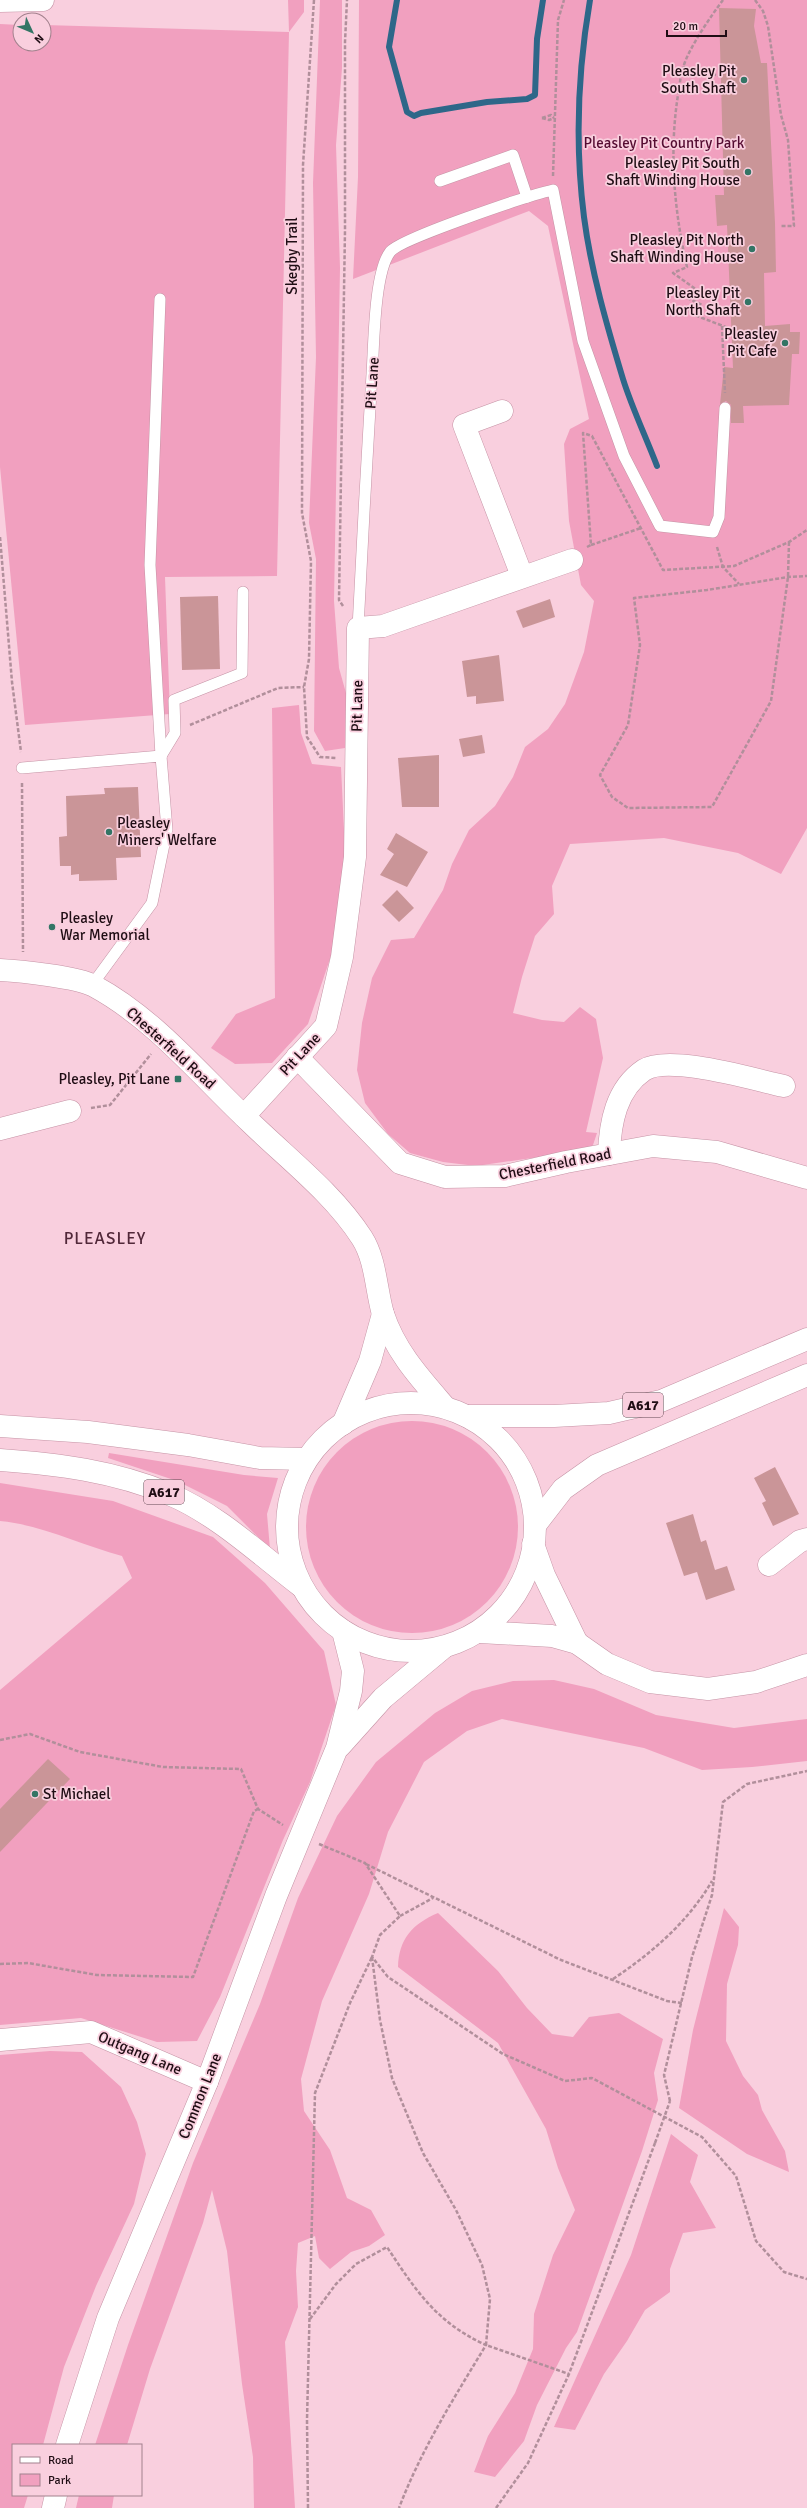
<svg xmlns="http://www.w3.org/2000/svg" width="807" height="2508" font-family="Signika,sans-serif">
<rect width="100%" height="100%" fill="#f9cfde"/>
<g fill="#f1a0bf">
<polygon points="288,0 304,0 304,12 289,32 277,576 165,577 170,714 25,725 0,467 0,24 20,25 20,44 44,44 44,25 289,32"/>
<polygon points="320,0 342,0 342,68 336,145 340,268 334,601 339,668 346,693 345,748 325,751 314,731 316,559 309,523 316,357 313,183"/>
<polygon points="359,0 807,0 807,828 781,874 738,853 664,838 570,844 552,886 554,914 535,936 522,977 513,1013 542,1020 564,1022 580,1007 596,1019 603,1058 586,1132 597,1133 593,1145 587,1150 476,1166 443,1162 410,1153 388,1134 365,1103 357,1070 362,1023 372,978 391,940 414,938 443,890 452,864 469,830 495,806 513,777 525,747 548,729 565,704 584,652 594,601 581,585 569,521 564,444 570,429 589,419 548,226 529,211 353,279 358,177"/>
<polygon points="299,705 301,733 312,764 341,767 345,851 333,950 308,1024 272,1063 235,1064 211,1048 236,1014 275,998 272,708"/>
<circle cx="412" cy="1527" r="106"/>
<polygon points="109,1453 244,1475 278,1478 267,1514 270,1549 227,1506 177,1481 108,1458"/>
<path d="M0,1483l113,18 100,36 52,46 59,68 12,54 -26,77 -27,58 -63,157 -23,44 -40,1 -76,-24 -81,7v-335l132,-112 -10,-22c-41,-11 -80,-31 -122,-35z"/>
<polygon points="554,1680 594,1689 656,1715 734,1728 807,1719 807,1761 752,1767 702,1770 644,1748 502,1719 467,1731 424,1762 388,1832 369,1894 322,2001 301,2079 304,2111 330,2150 347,2198 371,2210 385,2235 369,2246 351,2252 330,2269 319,2258 315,2236 298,2243 296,2271 298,2307 285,2342 295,2508 254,2508 253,2457 242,2384 227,2251 212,2190 203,2223 150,2369 127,2445 95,2445 128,2345 193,2163 260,2004 298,1898 337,1816 376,1762 435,1713 472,1691 513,1681"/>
<polygon points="724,1908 739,1927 738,1945 727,1984 726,2041 743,2076 758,2095 762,2110 785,2151 789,2172 747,2154 679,2108 693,2030"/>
<path d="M438,1913l60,58 29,37 25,26 21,3 16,-20 30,-4 44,26 -9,34 4,27 -16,51 -65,181 -11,16 -29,57 -13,36 -29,36 -21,-5 14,-36 27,-43 18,-44 1,-35 19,-59 22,-45 -17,-42 -12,-39 -48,-86 -100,-76c1,-28 14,-43 40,-54z"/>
<polygon points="50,2051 82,2052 121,2087 137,2122 146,2154 134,2204 96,2286 64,2367 43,2445 13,2445 13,2495 28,2495 24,2508 0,2508 0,2055"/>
<polygon points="671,2134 698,2155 690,2182 716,2228 683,2233 670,2269 670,2292 645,2310 627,2341 604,2374 575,2430 554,2427 631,2255"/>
<polygon points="79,2495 114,2495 112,2508 76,2508"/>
</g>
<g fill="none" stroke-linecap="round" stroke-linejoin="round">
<g stroke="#2e6789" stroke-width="6">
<polyline points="397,0 389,47 407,112 414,116 421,113 487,102 527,99 535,95 537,39 543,0"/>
<path d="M590,0c-12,70 -15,146 -6,217 7,54 23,109 39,162 9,29 23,58 34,87"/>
</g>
</g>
<g fill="#ca9598">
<polygon points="719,8 756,9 754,26 761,63 767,63 775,223 776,272 764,273 765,326 790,324 790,332 800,332 799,354 792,354 789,405 743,406 744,423 731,423 731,405 726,401 720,404 724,367 733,368 727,225 717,226 715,195 724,195"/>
<polygon points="218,596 220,669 182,670 180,597"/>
<polygon points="550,599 555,617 523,628 516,611"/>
<polygon points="499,655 504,701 476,704 476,696 467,697 462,661"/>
<polygon points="482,735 485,753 463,757 459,739"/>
<polygon points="439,755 439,807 402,807 398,758"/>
<polygon points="138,787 141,857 116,858 117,880 79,881 79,874 71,875 71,866 60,866 59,837 67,836 66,796 105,794 104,788"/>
<polygon points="396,833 428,852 407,887 380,875 394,854 387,849"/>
<polygon points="397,890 414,908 399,922 382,905"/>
<polygon points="775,1467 799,1514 773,1526 762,1503 766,1501 754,1478"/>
<polygon points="693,1514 701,1542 706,1540 715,1570 727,1566 735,1590 706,1600 697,1572 684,1576 666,1523"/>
<polygon points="48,1759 70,1779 0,1852 0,1809"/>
</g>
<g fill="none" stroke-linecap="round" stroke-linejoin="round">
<defs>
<g id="lane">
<polyline points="440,181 513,155 527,197"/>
<polyline points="160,299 150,565 161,756"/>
<path d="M358,628c4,-85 9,-169 14,-254 2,-28 2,-101 18,-122 9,-13 140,-57 163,-62l30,151 41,115 36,70 53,6 6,-15 6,-109"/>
<polyline points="161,756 175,733 174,700 242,673 243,592"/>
<polyline points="22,768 161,756 167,830 152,903 92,985"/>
</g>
<g id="street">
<polyline points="0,1 43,0"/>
<polyline points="502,411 464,425 522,576"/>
<polyline points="297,1057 400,1163 445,1177 505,1176 566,1162 653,1146 717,1152 807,1178"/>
<polyline points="244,1116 326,1026 342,957 355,857 358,628 383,626 572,560"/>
<polyline points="0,1129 70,1111"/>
<path d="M609,1154c1,-31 7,-65 35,-84 25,-16 111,10 140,16"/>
<polyline points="769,1565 800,1541 807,1539"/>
<polyline points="0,2040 91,2032 207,2082"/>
</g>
<g id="secondary">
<path d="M0,970c19,1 78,7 94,16 61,33 106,89 156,136 38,37 83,71 112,116 14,22 14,52 21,76 12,37 37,64 62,93"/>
<polyline points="343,1424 370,1361 383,1314"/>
<polyline points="533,1544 544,1575 577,1643"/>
<polyline points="480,1632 552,1636 577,1643 607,1664 650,1682 708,1689 756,1682 807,1665"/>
<polyline points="340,1746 383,1698 443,1648"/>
<polyline points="67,2445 108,2318 207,2082 276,1896 337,1748 351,1691 353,1671 343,1631"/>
<polyline points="53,2508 56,2495"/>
</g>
<g id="highway">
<circle cx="411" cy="1527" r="124"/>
<polyline points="467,1416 554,1416 609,1413 661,1401 807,1339"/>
<polyline points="0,1426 88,1432 188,1445 260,1458 306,1459"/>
<path d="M0,1460c58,4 114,11 169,34 48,20 90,60 132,92"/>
<polyline points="536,1524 563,1489 597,1465 807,1375"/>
</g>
</defs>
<use href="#lane" stroke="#c593a5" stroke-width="12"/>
<use href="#street" stroke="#c593a5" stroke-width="23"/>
<use href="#secondary" stroke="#c593a5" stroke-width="23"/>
<use href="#highway" stroke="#c593a5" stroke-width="23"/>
<g stroke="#b18f9b" stroke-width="2.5" stroke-dasharray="4 2" stroke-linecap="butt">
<polyline points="314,0 303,165 302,513 311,561 309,659 304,687 307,737 320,757 336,758"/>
<path d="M723,0c-12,16 -35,49 -40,68 -3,8 -3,18 -5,27 -9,57 -4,115 9,172l-14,6 24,17 -16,5 21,10 -18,6 47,18"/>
<polyline points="755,0 763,11 768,26 781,115 788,140 794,226 781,226"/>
<polyline points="683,67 720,76"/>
<polyline points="542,118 551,115 554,118"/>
<polyline points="542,118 549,120 554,118"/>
<polyline points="553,176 558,20 564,0"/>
<polyline points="722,326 725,393"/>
<polyline points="0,537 12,682 21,752"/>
<polyline points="789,542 788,577 771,701 712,807 628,808 612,797 600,775 628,725 640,645 634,598 707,590 788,577 807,576"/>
<polyline points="591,545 641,528"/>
<polyline points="587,547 591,545 583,433 592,436 663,570 734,566 789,542 807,530"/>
<polyline points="717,547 723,567 739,584"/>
<polyline points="343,606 339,600 345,230 345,42 347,0"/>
<polyline points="190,725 278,688 304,687"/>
<polyline points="22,783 23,952"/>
<polyline points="91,1108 110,1105 151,1054"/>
<polyline points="0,1740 30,1734 80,1752 163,1767 241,1769 258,1809 283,1825"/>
<polyline points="319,1844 365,1863 400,1916 380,1935 372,1957 388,1977 503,2054 565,2081 592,2078 702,2137 736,2176 756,2241 784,2272 807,2279"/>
<polyline points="366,1864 561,1960 667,2001 682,2003"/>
<polyline points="400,1916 433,1898"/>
<polyline points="372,1957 380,2020 392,2078 423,2153 456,2210 482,2265 490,2299 486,2345 569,2374"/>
<polyline points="0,1964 28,1963 97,1975 193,1977 254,1811 258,1809"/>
<path d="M613,1979c39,-26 75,-57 99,-98"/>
<polyline points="670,2101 664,2075 692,1957 712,1895 723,1802 747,1784 807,1771"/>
<path d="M310,2319l26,-35 20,-20 31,-17c29,44 50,76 99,98 -32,53 -65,105 -87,163"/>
<polyline points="308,2508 307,2420 315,2093 350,2003 372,1957"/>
<polyline points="496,2508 528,2463 569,2374 655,2143"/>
</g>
<use href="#lane" stroke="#fff" stroke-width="11"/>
<use href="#street" stroke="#fff" stroke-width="22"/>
<use href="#secondary" stroke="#fff" stroke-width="22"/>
<use href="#highway" stroke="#fff" stroke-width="22"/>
<polyline stroke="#b18f9b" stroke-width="2.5" stroke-dasharray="4 2" stroke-linecap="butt" points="655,2143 670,2101"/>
</g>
<g fill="#337565" stroke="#f9cfde" stroke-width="1.5">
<circle cx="744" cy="80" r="4"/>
<circle cx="748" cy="172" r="4"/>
<circle cx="752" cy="249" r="4"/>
<circle cx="748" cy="302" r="4"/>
<circle cx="785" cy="343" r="4"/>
<circle cx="109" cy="832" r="4"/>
<circle cx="52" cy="927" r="4"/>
<rect x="174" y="1075" width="8" height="8" rx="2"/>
<circle cx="35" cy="1794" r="4"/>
</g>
<g text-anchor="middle" stroke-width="3.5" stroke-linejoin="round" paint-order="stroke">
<g fill="#f9cfde" stroke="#604751" stroke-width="1">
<rect x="623" y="1393" width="40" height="24" rx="3"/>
<rect x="144" y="1480" width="40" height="24" rx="3"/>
</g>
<g font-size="14" font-weight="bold" fill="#1f0d14">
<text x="643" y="1410">A617</text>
<text x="164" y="1497">A617</text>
</g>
<g font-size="15" fill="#1f0d14" stroke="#f9cfde" text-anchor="end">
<text x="736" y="76">Pleasley Pit<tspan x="736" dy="17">South Shaft</tspan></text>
<text x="740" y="168">Pleasley Pit South<tspan x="740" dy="17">Shaft Winding House</tspan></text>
<text x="744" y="245">Pleasley Pit North<tspan x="744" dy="17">Shaft Winding House</tspan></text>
<text x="740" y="298">Pleasley Pit<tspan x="740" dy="17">North Shaft</tspan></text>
<text x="777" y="339">Pleasley<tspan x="777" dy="17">Pit Cafe</tspan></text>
<text x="117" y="828" text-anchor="start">Pleasley<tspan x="117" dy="17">Miners' Welfare</tspan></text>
<text x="60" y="923" text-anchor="start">Pleasley<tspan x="60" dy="17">War Memorial</tspan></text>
<text x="170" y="1084">Pleasley, Pit Lane</text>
<text x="43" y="1799" text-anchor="start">St Michael</text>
</g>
<g font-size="15" fill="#550c32" stroke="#f9cfde">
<text x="664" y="148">Pleasley Pit Country Park</text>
</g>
<g font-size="15" fill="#1f0d14" stroke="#f9cfde">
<text transform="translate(292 256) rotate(-90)" y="5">Skegby Trail</text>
<text transform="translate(372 383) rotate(-86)" y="5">Pit Lane</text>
<text transform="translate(357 706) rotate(-89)" y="5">Pit Lane</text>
<text transform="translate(171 1048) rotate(42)" y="5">Chesterfield Road</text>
<text transform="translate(300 1054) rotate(-47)" y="5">Pit Lane</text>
<text transform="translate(555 1164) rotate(-11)" y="5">Chesterfield Road</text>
<text transform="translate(140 2053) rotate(23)" y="5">Outgang Lane</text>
<text transform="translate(200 2096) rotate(-68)" y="5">Common Lane</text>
</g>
<g font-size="17" letter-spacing="1" fill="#512839" stroke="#f9cfde">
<text x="105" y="1244">PLEASLEY</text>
</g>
</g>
<rect x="12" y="2444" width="130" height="52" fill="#f9cfde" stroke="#a2818d"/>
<rect x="20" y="2457" width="20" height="6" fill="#ffffff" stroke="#a2818d"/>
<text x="48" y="2464" font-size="12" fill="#1f0d14">Road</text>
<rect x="20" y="2474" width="20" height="12" fill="#f1a0bf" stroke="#a2818d"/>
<text x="48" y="2484" font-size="12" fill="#1f0d14">Park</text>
<g transform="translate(32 32) rotate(134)"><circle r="19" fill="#f9cfde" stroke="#a2818d"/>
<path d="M0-3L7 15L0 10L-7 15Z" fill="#337565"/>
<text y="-6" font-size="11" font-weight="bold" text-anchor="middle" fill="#1f0d14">N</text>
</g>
<path d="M667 30v6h59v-6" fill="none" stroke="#1f0d14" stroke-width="2"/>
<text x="673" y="30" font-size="12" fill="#1f0d14" stroke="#f9cfde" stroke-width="3" paint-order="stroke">20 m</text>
</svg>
